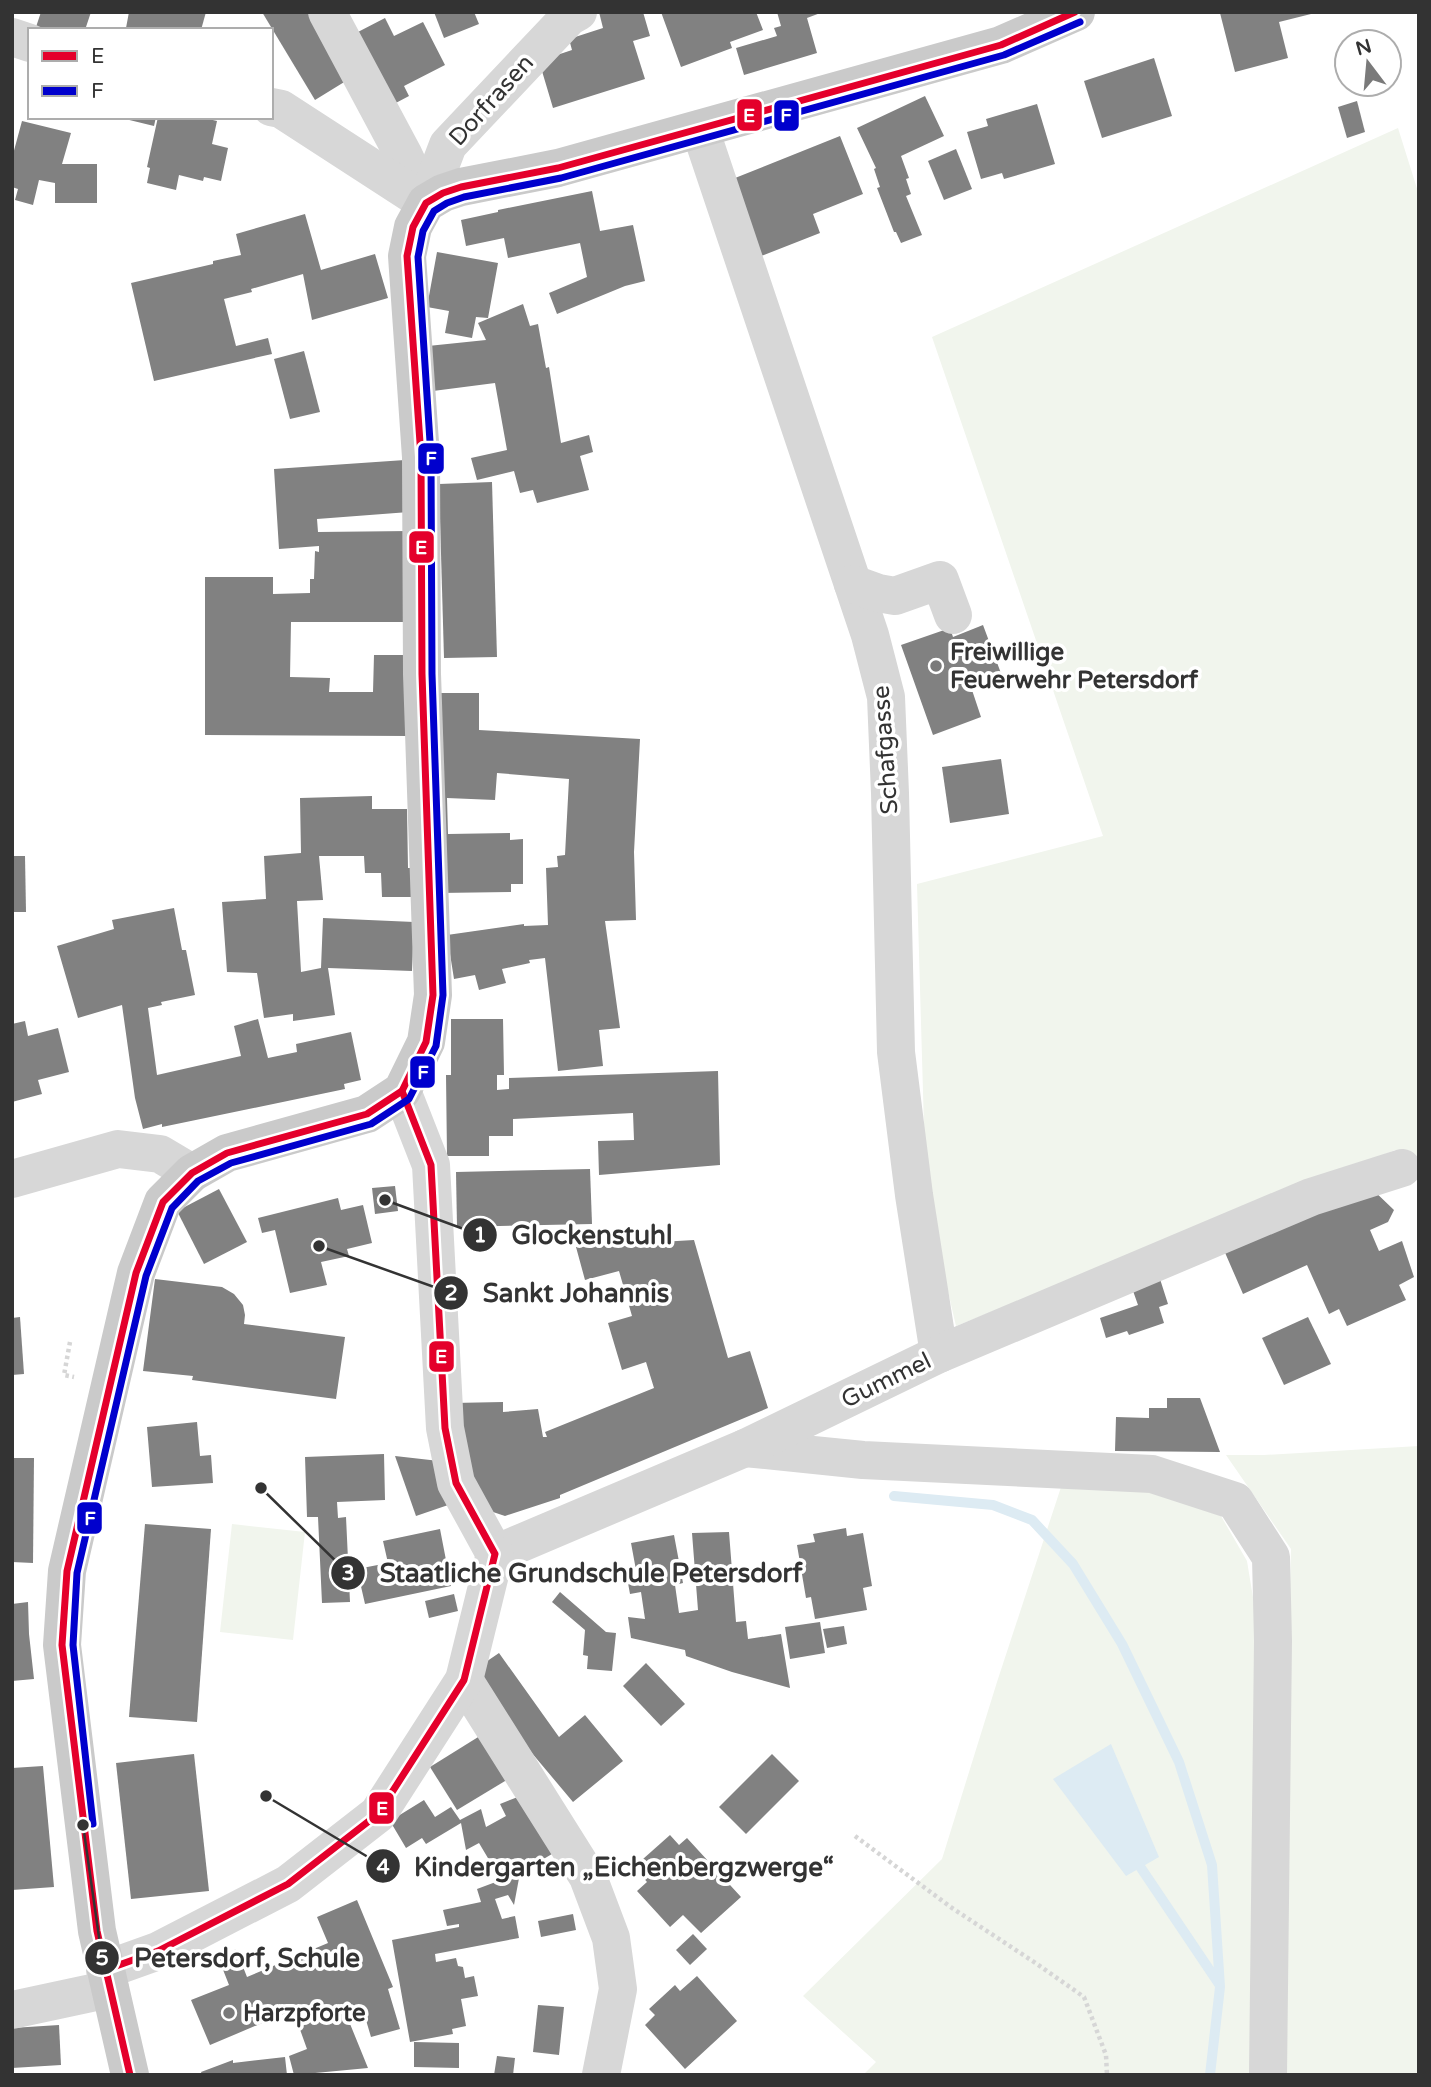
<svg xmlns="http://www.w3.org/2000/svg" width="1431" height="2087" font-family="'Varela Round',sans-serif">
<rect width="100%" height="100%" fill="#fff"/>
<g fill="#f1f5ed">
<polygon points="1398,128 1419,195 1419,1169 1395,1150 956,1326 926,1196 917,884 1103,836 932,337"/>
<polygon points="1419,1446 1419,2075 863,2075 876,2062 803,1996 942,1859 997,1682 1064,1478 1166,1491 1221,1516 1247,1561 1258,1628 1281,1930 1291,1549 1226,1455 1264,1455"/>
<polygon points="232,1524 305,1532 293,1640 220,1632"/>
</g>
<polygon fill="#ddebf3" points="1111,1744 1159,1857 1126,1876 1053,1779"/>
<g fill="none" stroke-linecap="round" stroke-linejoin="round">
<g stroke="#ddebf3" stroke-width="10">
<polyline points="894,1496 993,1505 1032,1520 1073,1564 1122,1644 1179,1762 1212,1865 1220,1987 1210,2075"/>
<polyline points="1141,1868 1219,1984"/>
</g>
</g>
<g fill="#818181">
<polygon points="41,12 91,12 85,30 35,30"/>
<polygon points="129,12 206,12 201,30 133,30 126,28"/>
<polygon points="262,12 316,12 354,76 315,100"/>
<polygon points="434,12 474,12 479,24 444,38"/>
<polygon points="599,12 643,12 650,36 633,41 645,79 553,108 539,61 572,50 569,39 603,28"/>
<polygon points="661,12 756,12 763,30 730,42 732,48 681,67"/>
<polygon points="777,12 823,12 807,18 817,53 744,75 736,48 777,36 774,28 781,26"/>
<polygon points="1224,12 1315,12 1315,13 1279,22 1288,58 1235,72 1220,13"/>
<polygon points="385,18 394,36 423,22 445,65 404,86 409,96 392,105 356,33"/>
<polygon points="1154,58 1172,116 1102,138 1084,81"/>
<polygon points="925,96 944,136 901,156 909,178 906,179 911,194 906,196 922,235 901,243 896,232 894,232 877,188 880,187 874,169 876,168 857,128"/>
<polygon points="1357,101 1365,132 1347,138 1338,107"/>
<polygon points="1037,104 1055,164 1004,179 1002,173 981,179 967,132 988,126 986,119"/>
<polygon points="117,117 156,117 154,126"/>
<polygon points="158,117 200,117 217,121 212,144 228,148 221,181 204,177 203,181 179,175 176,190 147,183 150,168 147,167"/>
<polygon points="22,121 71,133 62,164 97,164 97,203 55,203 55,183 39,180 33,205 15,200 18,189 12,187 12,158"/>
<polygon points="840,136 863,194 813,214 820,233 756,258 725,182"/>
<polygon points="956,149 972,189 944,200 928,161"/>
<polygon points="592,191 600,231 633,225 645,281 625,286 557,314 549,293 587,277 580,243 508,258 504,238 466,246 461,220 498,212 498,210"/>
<polygon points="305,214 321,270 375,254 388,298 312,320 303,274 251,289 252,292 224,299 236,346 268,338 272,354 154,381 131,283 213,264 213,261 241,255 236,234"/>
<polygon points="437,252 498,263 488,318 476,317 472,338 445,333 449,311 427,307"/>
<polygon points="523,304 530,326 538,324 546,368 549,367 561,443 589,435 593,452 580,456 589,490 537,503 533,490 520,493 514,471 477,480 471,458 507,450 495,383 433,391 428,346 486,340 478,323"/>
<polygon points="304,351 320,412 290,419 274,359"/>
<polygon points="405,460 409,512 317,519 318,532 410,531 410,622 291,622 290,677 330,678 329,692 373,692 374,655 411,655 410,736 205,735 205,577 273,577 273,594 310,593 310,579 314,579 315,551 319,552 319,546 279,549 274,469"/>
<polygon points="492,482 497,657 444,658 439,484"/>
<polygon points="983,625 1002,676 971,687 981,717 933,735 901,645 950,628 953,637"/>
<polygon points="440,693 479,693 479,730 640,739 634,852 636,920 605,921 620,1028 599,1030 603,1066 558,1071 545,958 529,960 530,963 502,969 506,983 479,990 475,975 454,979 447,935 524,924 524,926 548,925 546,868 558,867 557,856 565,855 569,779 497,773 495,800 447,798 448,834 510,833 510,840 523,839 523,884 511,884 511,892 439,893"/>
<polygon points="1001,759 1009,814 950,823 942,767"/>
<polygon points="372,796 372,809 407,809 408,868 411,868 412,897 382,897 381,873 365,873 364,856 319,856 323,900 297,901 301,972 321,968 323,918 414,922 412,971 328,968 335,1015 293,1021 293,1014 264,1018 257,973 227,972 222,902 266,899 264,856 301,853 300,798"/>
<polygon points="12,856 25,856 26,912 12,912"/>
<polygon points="174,908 182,950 186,950 195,995 161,1002 162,1005 148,1008 157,1075 241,1056 234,1026 258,1019 268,1058 297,1052 296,1044 351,1032 361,1080 344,1084 345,1089 162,1127 162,1124 143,1129 135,1098 122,1005 78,1018 57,946 114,929 112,920"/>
<polygon points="451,1019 503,1019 504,1075 497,1075 497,1090 509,1089 509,1078 718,1071 720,1165 599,1175 598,1141 634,1140 633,1113 513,1119 513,1136 489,1136 489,1156 447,1156 446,1075 451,1075"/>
<polygon points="25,1021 28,1036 58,1028 69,1072 38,1080 42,1094 12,1102 12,1024"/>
<polygon points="590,1169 592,1224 457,1227 456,1172"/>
<polygon points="395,1186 398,1211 375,1214 372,1188"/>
<polygon points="1370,1187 1394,1210 1388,1222 1370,1230 1379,1251 1402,1241 1414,1277 1399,1285 1406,1300 1347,1326 1339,1309 1329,1314 1307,1265 1243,1294 1223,1248"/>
<polygon points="219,1189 247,1242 204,1264 177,1211"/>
<polygon points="338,1198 341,1210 363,1205 372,1243 347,1249 349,1256 321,1262 327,1285 290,1293 275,1230 262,1233 258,1218"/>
<polygon points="694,1240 728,1358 750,1351 768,1408 560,1495 560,1498 505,1516 487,1510 471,1480 453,1403 503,1402 503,1412 538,1409 543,1437 547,1437 545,1432 654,1388 646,1362 622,1370 608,1323 632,1316 619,1271 585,1280 576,1247"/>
<polygon points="155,1279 222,1287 234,1294 243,1305 245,1315 244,1324 345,1337 336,1399 192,1380 193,1376 143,1371"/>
<polygon points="1160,1279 1168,1304 1159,1307 1164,1323 1129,1335 1127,1331 1106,1338 1100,1318 1138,1305 1132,1288"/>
<polygon points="20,1317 24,1374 12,1375 12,1318"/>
<polygon points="1308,1317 1331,1364 1284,1385 1262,1338"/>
<polygon points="1167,1398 1200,1398 1220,1452 1115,1451 1116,1417 1149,1418 1149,1408 1167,1408"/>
<polygon points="197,1422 200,1456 211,1455 213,1483 152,1487 147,1427"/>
<polygon points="384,1454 385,1500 337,1502 338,1518 346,1517 350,1602 322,1603 318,1517 307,1517 305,1457"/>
<polygon points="395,1456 439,1461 454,1503 416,1516"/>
<polygon points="12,1458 34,1458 33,1563 12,1562"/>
<polygon points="145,1524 211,1529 197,1722 129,1717"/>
<polygon points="846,1528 847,1536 863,1533 872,1586 863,1588 867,1610 815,1619 811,1597 806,1598 797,1545 815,1542 813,1534"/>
<polygon points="440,1529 451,1586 365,1604 357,1569 388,1563 383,1541"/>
<polygon points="729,1532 736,1622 746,1621 748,1639 781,1634 790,1688 732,1672 686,1656 685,1650 631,1638 628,1617 645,1619 641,1592 630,1594 626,1572 636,1570 631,1543 674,1535 683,1583 675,1585 679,1613 698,1610 692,1533"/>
<polygon points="560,1592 606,1632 616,1633 612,1671 587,1669 588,1656 583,1655 585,1630 552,1602"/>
<polygon points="454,1594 458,1611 429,1618 425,1601"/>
<polygon points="28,1602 29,1634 34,1679 12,1681 12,1604"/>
<polygon points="820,1622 825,1653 790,1659 785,1627"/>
<polygon points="844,1626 847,1644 827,1648 823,1629"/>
<polygon points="499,1653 559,1737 585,1715 623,1761 573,1802 531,1752 477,1668"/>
<polygon points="646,1663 685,1704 661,1726 623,1686"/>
<polygon points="483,1734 510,1778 457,1810 430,1767"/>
<polygon points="194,1754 209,1891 131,1899 116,1763"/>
<polygon points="772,1754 799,1781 746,1834 719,1807"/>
<polygon points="43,1766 54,1887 12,1890 12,1768"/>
<polygon points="523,1795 557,1851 520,1873 514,1905 508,1895 495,1899 502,1919 515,1916 519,1938 435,1954 436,1962 456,1958 458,1966 463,1967 465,1978 474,1976 478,1996 461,1999 466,2026 452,2029 453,2034 410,2042 392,1940 459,1927 459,1924 447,1926 443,1910 481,1902 477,1889 501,1880 479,1843 466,1850 461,1823 426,1844 422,1838 406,1848 390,1821 424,1800 435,1817 451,1807 460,1820 481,1809 486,1827 506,1816 500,1804"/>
<polygon points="670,1835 679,1845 687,1838 741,1897 701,1933 683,1915 670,1927 637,1891 647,1882 634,1867"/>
<polygon points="357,1900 393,1987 388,1989 400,2029 371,2037 363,2010 346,2014 368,2068 294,2075 289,2056 307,2049 293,2010 210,2045 191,2000 229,1985 218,1957 236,1949 247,1977 328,1943 317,1917"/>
<polygon points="573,1914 576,1930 541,1937 538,1921"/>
<polygon points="693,1934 707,1949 690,1965 676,1950"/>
<polygon points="697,1976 737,2021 685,2069 645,2025 655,2015 649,2009 675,1985 680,1991"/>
<polygon points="538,2005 564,2007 559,2055 533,2052"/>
<polygon points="59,2025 61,2065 12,2068 12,2028"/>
<polygon points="414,2042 459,2043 459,2068 414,2067"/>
<polygon points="497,2056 515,2058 513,2075 494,2075"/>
<polygon points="285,2057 287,2075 202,2075 201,2072 233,2060 233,2063"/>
</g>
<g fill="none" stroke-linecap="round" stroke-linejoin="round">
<g stroke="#d6d6d6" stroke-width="4.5" stroke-dasharray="3.5 3.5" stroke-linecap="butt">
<polyline points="70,1342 64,1375 74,1377"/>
<polyline points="855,1836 952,1908 1037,1964 1084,1997 1106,2055 1107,2075"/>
</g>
<g stroke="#d7d7d7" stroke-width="38">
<polyline points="327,12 404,156 426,203"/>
<polyline points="12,37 30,43"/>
<polyline points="271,107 281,109 426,203"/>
<polyline points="700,129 870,635 886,697 890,793 896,1052 914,1195 939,1354"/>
<polyline points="426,203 448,145 569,17 578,12"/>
<polyline points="853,584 878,593 895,596 940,580 953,615"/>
<polyline points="402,1091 431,1165 445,1428 456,1483 495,1554"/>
<polyline points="12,1179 118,1149 160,1154 192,1173"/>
<polyline points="745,1448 863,1460 1152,1474 1235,1501 1271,1557 1273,1641 1268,2075"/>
<polyline points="495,1554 745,1448 939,1354 1311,1197 1402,1168"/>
<polyline points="464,1680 588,1877 611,1938 618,1989 601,2075"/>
<polyline points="105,1970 158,1951 288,1884 378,1814 464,1680 495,1554"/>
<polyline points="12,2010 110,1989"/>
</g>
<polyline stroke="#cacaca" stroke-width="38" points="130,2075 97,1931 62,1645 67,1571 136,1273 163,1202 192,1173 227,1153 367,1114 402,1091 426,1042 433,995 422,674 421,457 407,256 413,227 426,203 443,193 461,187 558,168 1001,45 1076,12"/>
<defs>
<g id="bus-1">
<polyline points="105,1970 158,1951 288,1884 378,1814 464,1680 495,1554 456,1483 445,1428 431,1165 402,1091"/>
<polyline points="130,2075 97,1931 62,1645 67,1571 136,1273 163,1202 192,1173 227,1153 367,1114 402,1091 426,1042 433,995 422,674 421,457 407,256 413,227 426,203 443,193 461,187 558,168 1001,45 1075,12"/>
</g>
<polyline id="bus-2" points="93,1824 73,1645 77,1573 146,1276 172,1208 198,1181 231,1163 371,1124 409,1099 436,1046 443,995 432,674 431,457 418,257 423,231 434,211 447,203 464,197 561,178 1004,55 1080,22"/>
</defs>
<use href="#bus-1" stroke="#fff" stroke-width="12"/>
<use href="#bus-2" stroke="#fff" stroke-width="12"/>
<use href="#bus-1" stroke="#e4002b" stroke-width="7"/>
<use href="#bus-2" stroke="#0000cd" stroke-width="7"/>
</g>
<g fill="#7a7a7a" stroke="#fff" stroke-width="2.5">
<circle cx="936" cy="666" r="7"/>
<circle cx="229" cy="2013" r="7"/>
</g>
<g text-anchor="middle" stroke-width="7" stroke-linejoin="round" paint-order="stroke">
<g font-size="24" fill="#333" stroke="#fff">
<text transform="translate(491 100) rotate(-48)" y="8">Dorfrasen</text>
<text transform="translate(885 750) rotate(-94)" y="8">Schafgasse</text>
<text transform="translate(886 1380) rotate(-26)" y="8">Gummel</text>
</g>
<g font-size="24" font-weight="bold" fill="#333" stroke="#fff" text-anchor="start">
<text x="950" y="660">Freiwillige<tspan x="950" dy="28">Feuerwehr Petersdorf</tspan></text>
<text x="243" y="2021">Harzpforte</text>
</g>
</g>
<path fill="none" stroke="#333" stroke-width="2.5" d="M385 1200L480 1235M319 1246L451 1293M261 1488L348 1573M266 1796L383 1866M83 1825L102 1958"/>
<g fill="#333" stroke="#fff" stroke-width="2.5">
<circle cx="385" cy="1200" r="7"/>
<circle cx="319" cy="1246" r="7"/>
<circle cx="261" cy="1488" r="7"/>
<circle cx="266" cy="1796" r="7"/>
<circle cx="83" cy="1825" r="7"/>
<circle cx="480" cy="1235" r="18"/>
<circle cx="451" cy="1293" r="18"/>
<circle cx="348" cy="1573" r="18"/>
<circle cx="383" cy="1866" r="18"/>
<circle cx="102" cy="1958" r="18"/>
</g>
<g font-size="21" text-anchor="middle" font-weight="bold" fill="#fff">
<text x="480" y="1242">1</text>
<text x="451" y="1300">2</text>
<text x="348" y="1580">3</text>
<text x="383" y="1874">4</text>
<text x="102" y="1965">5</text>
</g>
<g font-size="26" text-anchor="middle" font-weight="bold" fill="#333" stroke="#fff" stroke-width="7" stroke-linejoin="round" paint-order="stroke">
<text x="592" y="1244">Glockenstuhl</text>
<text x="576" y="1302">Sankt Johannis</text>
<text x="591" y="1582">Staatliche Grundschule Petersdorf</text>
<text x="624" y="1876">Kindergarten „Eichenbergzwerge“</text>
<text x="247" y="1967">Petersdorf, Schule</text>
</g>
<g stroke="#fff" stroke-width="2.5">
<rect x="736" y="98" width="27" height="34" rx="7" fill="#e4002b"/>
<rect x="773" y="99" width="27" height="33" rx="7" fill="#0000cd"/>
<rect x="417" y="442" width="28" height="33" rx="7" fill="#0000cd"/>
<rect x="408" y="530" width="27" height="34" rx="7" fill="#e4002b"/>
<rect x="409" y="1055" width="27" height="34" rx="7" fill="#0000cd"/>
<rect x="428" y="1340" width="27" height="33" rx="7" fill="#e4002b"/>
<rect x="76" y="1501" width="27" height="34" rx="7" fill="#0000cd"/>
<rect x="368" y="1791" width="27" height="34" rx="7" fill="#e4002b"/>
</g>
<g font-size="19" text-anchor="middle" font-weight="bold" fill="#fff">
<text x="749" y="122">E</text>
<text x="786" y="122">F</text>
<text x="431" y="465">F</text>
<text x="421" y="554">E</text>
<text x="423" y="1079">F</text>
<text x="441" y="1363">E</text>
<text x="90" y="1525">F</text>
<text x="382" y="1815">E</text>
</g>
<rect width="1431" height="2087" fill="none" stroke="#333333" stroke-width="28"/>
<rect x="28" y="28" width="245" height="91" fill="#ffffff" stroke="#adadad" stroke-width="2"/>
<rect x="42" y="51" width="35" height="10" fill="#e4002b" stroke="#adadad" stroke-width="2"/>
<text x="91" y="63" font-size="21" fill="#333333">E</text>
<rect x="42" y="86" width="35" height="10" fill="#0000cd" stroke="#adadad" stroke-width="2"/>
<text x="91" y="98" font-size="21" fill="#333333">F</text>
<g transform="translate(1368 63) rotate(344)"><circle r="33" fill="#ffffff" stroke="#adadad" stroke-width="2"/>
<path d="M0-5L12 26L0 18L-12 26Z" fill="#7a7a7a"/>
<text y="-10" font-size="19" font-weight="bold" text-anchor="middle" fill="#333333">N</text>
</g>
</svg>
